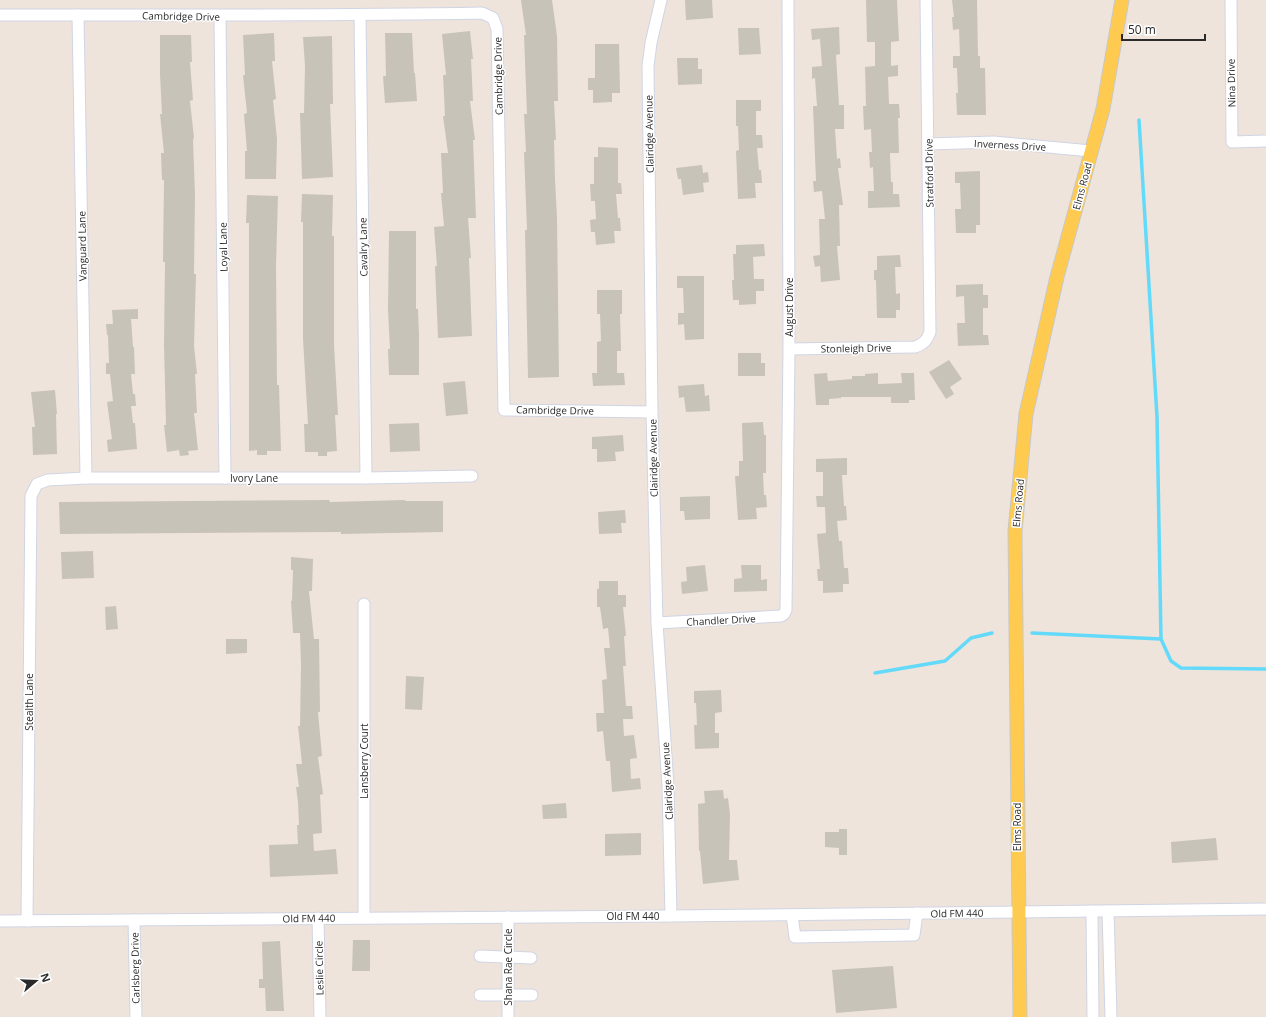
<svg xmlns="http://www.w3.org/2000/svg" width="1266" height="1017" font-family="'Open Sans',sans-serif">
<rect width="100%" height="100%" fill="#eee4db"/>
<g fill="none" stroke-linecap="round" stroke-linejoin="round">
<g stroke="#63dafa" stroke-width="3.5">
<polyline points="1139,120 1157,417 1161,639 1171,661 1181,668 1266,669"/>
<polyline points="1032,633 1161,639"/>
<polyline points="875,673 945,661 971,638 992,633"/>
</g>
</g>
<g fill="#c8c3b9">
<polygon points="521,0 552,0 557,36 558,101 554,101 556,140 554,140 555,179 557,218 559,377 528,378 525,230 527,230 524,152 526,152 524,114 527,114 524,35 526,35"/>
<polygon points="685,0 712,0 713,18 686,20"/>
<polygon points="866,0 897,0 899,41 891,42 891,66 898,65 898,76 888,77 889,104 899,104 900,118 898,118 899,153 890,153 891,182 893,182 893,194 899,194 900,207 868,208 868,191 874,191 873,167 870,168 869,152 872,152 871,129 864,130 863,106 866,106 865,67 875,66 875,42 867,42"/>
<polygon points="952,0 977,0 978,56 980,56 980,68 985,68 986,115 957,115 956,93 958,93 957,68 953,68 953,56 960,56 959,29 953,30 952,17 954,17"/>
<polygon points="839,27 840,54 836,55 839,105 844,105 844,129 835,129 837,159 840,158 841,168 838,168 843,205 839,205 840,246 837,246 840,280 821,282 820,266 815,267 813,256 820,255 819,219 825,219 822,191 814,192 813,181 816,181 813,106 817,106 815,78 812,79 812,67 822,66 820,39 812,40 811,29"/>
<polygon points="738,28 759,28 761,54 739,55"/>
<polygon points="470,31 473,59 471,59 473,101 470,101 475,140 473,140 476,218 468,218 471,258 469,258 472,336 438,338 435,266 437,266 434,227 444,226 441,193 443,193 441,153 448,153 443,116 445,116 443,75 446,75 442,34"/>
<polygon points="274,33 275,61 272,61 276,99 273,100 277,139 276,179 245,179 245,151 247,151 244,114 247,113 243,75 245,75 243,35"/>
<polygon points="385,33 412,33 414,73 415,73 417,101 385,103 383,76 386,76"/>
<polygon points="160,35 191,35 192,62 190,62 193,100 190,101 194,138 193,139 195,196 194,274 196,274 194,346 197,374 195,374 197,413 194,413 198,450 188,451 189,455 180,456 179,450 167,452 164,425 166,425 164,345 165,262 163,262 164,180 162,180 161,153 164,153 160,114 162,114 160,74"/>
<polygon points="332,36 333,104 330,104 333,177 302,179 300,113 304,113 305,66 303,37"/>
<polygon points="595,44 619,44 620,93 612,93 612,102 593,103 593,90 588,90 588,78 595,78"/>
<polygon points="677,58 698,58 698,69 702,69 702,84 678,85"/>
<polygon points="736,100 761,100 761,111 756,111 756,135 762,135 763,148 757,148 759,170 761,170 762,183 755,183 756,198 738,199 736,151 739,150 738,126 736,126"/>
<polygon points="598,147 618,148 618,183 621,183 622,194 616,194 618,218 620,218 621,231 614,231 615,243 596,245 595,232 591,232 590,220 596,219 595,201 591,201 590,184 594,184 594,157 598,157"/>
<polygon points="702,165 703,173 708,172 709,182 703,183 704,192 683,195 681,179 678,179 676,168"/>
<polygon points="980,171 980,225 976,225 976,233 956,233 955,209 961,209 960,183 955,183 955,172"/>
<polygon points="302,194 333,195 332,236 334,236 334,345 338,415 335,415 337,451 327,452 327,456 318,456 318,452 305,452 304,424 308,424 303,339 303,222 301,222"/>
<polygon points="247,195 278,196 276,266 277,385 279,385 281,451 267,451 267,455 257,455 257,450 249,451 249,223 246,223"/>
<polygon points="389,231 416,231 416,309 418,309 419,335 419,375 389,375 388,349 390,349 388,310"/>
<polygon points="764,244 765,256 753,257 754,279 764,279 764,291 756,291 756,304 739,305 739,300 733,300 732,280 734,280 733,254 736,254 736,245"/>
<polygon points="900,255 901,267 895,267 896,294 900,293 900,310 896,310 896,318 877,318 876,280 874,280 874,270 877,270 877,256"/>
<polygon points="677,276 704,276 704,339 685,340 684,324 678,325 678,313 684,313 683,288 677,288"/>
<polygon points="983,284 983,295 988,295 988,308 983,308 983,335 988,335 989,345 958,346 957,323 965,323 964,296 956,297 956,285"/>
<polygon points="597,290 622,290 622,314 620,314 621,351 617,351 617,373 624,373 625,385 593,386 592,373 597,373 597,342 601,341 600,314 597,314"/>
<polygon points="138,309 138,319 131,319 133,347 134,347 135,374 131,374 133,394 135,394 136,406 131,406 133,423 135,423 137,449 108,452 107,440 112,439 107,402 113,401 110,374 106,374 106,363 109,363 108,335 107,335 106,324 113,324 112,310"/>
<polygon points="738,353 761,353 761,363 765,363 765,376 738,376"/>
<polygon points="949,360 962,379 950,387 954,394 946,399 929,372"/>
<polygon points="827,373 828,381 852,379 852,376 865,376 865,374 878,373 878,384 902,383 901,373 914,373 915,400 909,400 909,403 891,403 891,397 841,397 841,398 829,399 829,405 816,405 814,374"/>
<polygon points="465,381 468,414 446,416 443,383"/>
<polygon points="704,384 705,396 709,395 710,411 686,412 684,397 679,398 678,386"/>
<polygon points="55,390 57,414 56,414 57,454 33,455 32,427 35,427 31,392"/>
<polygon points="763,422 764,435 766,435 766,473 763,473 764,495 766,495 767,507 756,508 757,519 738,520 735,476 739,476 739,461 743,461 742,423"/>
<polygon points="419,423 420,451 390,452 389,424"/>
<polygon points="623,435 624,451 615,452 616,461 597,462 597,449 592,449 592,437"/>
<polygon points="847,458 847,475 842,475 844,506 846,506 847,520 837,521 839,541 842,541 844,568 848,568 849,584 843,584 843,592 823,593 823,581 818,581 817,569 820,569 817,534 826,533 825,507 817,507 816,496 823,496 823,472 816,472 816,459"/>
<polygon points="710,496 710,519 685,520 684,511 680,511 680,497"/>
<polygon points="329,500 330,502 405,500 405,501 443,501 443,532 341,534 341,532 60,534 59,502"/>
<polygon points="625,510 626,523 621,523 622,533 599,534 598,512"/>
<polygon points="93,551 94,578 62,579 61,552"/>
<polygon points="291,557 313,559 312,591 309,591 314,639 319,639 320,712 318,712 322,756 318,757 323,794 320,795 322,833 313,834 314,851 336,849 338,874 270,877 269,845 298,844 297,825 299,825 298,802 296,787 299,787 296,764 302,764 298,726 300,726 301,665 300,633 293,633 291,601 292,601 293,570 291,570"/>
<polygon points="705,565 708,591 682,594 681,582 687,581 686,567"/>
<polygon points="741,565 761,565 761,580 767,579 767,591 734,592 734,579 742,578"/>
<polygon points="599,581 618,581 618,595 626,595 626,607 623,607 626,636 624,636 626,666 623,666 626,706 632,706 633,719 623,719 624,736 634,735 637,758 630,759 631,779 640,778 641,789 612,792 610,761 606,761 603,731 597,732 596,713 604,713 602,680 607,679 604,648 610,648 608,628 603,629 600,607 597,607 597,589 599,589"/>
<polygon points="116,606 118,629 106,630 105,607"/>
<polygon points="226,639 247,639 247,653 226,654"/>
<polygon points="406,676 424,677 422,710 405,709"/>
<polygon points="721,690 722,712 715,713 715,733 719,733 719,748 695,749 694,725 697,725 696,703 694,703 694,691"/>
<polygon points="723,790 724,799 728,798 730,814 729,860 737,860 739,880 703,884 700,851 699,851 698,804 705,803 704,791"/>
<polygon points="566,803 567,818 543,819 542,805"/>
<polygon points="839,829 847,829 847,855 839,855 839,848 825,847 825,832 839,832"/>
<polygon points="641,833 641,855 605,856 605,834"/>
<polygon points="1216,838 1218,860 1172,863 1171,842"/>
<polygon points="353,940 370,940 370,971 352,971"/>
<polygon points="280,941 284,1011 266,1011 265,988 259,988 259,979 263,979 262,942"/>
<polygon points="893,966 897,1008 836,1013 832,970"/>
</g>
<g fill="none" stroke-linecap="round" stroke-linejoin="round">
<defs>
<g id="minor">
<polyline points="661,0 651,43 648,66 652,412 657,623 668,786 671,916"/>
<polyline points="1231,0 1232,142 1266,141"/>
<path d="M0,15c161,0 321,1 482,-2l11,5 4,11 7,381 148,2"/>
<polyline points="78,15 86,478"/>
<polyline points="220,16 225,478"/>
<polyline points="360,16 366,478"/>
<polyline points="928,144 994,142 1091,151"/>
<path d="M789,349l126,-2c9,-3 12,-7 15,-15l-4,-332"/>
<polyline points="657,623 781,616 784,614 786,610 789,349 788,0"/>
<polyline points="1092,911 1093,1017"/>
<polyline points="1108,911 1111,1017"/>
<polyline points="792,915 795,937 914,935 917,913"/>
<polyline points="508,917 508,1017"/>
<polyline points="318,918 320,1017"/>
<polyline points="364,918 364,604"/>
<polyline points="134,920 136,1017"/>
<polyline points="0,921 671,916 1266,909"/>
<polyline points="27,921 31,496 37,484 48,480 86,478 366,478 472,476"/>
<polyline points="480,956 531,958"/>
<polyline points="480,995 532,995"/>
</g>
<polyline id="major" points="1020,1017 1015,531 1026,414 1057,277 1103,109 1122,0"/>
</defs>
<use href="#minor" stroke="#d0d5e4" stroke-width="13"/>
<use href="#major" stroke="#c8c8c8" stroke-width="15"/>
<use href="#minor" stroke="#fff" stroke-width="11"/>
<use href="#major" stroke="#fecb50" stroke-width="13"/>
</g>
<g text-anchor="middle" stroke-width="3" stroke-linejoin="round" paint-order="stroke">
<g font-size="10" fill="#2a2a2a" stroke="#fff">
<text transform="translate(181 16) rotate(1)" y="4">Cambridge Drive</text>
<text transform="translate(498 76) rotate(-91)" y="4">Cambridge Drive</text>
<text transform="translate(1231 83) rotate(-91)" y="4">Nina Drive</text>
<text transform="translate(649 134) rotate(-91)" y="4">Clairidge Avenue</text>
<text transform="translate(1010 145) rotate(3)" y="4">Inverness Drive</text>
<text transform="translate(929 173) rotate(-91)" y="4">Stratford Drive</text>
<text transform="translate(1082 186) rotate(-75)" y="4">Elms Road</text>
<text transform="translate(82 246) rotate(-91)" y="4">Vanguard Lane</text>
<text transform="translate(223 247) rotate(-91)" y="4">Loyal Lane</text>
<text transform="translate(363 247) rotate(-91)" y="4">Cavalry Lane</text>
<text transform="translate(789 307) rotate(-90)" y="4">August Drive</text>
<text transform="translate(856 348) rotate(-1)" y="4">Stonleigh Drive</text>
<text transform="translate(555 410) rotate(1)" y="4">Cambridge Drive</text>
<text transform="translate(653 458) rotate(-91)" y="4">Clairidge Avenue</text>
<text x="254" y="482">Ivory Lane</text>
<text transform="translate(1018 503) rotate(-85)" y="4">Elms Road</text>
<text transform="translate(721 620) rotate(-3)" y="4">Chandler Drive</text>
<text transform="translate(29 702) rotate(-90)" y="4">Stealth Lane</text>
<text transform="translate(364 761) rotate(-90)" y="4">Lansberry Court</text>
<text transform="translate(667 781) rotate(-93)" y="4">Clairidge Avenue</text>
<text transform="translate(1017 827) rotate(-90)" y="4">Elms Road</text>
<text transform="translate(957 913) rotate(-1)" y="4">Old FM 440</text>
<text x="633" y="920">Old FM 440</text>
<text transform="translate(309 918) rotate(-1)" y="4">Old FM 440</text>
<text transform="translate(508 967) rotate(-90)" y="4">Shana Rae Circle</text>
<text transform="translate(135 968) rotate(-91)" y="4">Carlsberg Drive</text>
<text transform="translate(319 968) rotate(-91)" y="4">Leslie Circle</text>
</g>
</g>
<g transform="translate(36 981) rotate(71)" stroke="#ffffff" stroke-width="3" paint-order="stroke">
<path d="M0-3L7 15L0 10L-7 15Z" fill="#2a2a2a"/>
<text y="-6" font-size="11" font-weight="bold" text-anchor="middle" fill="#2a2a2a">N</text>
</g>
<path d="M1122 34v6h83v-6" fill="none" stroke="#2a2a2a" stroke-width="2"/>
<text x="1128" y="34" font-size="12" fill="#2a2a2a" stroke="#ffffff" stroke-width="3" paint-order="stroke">50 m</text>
</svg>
